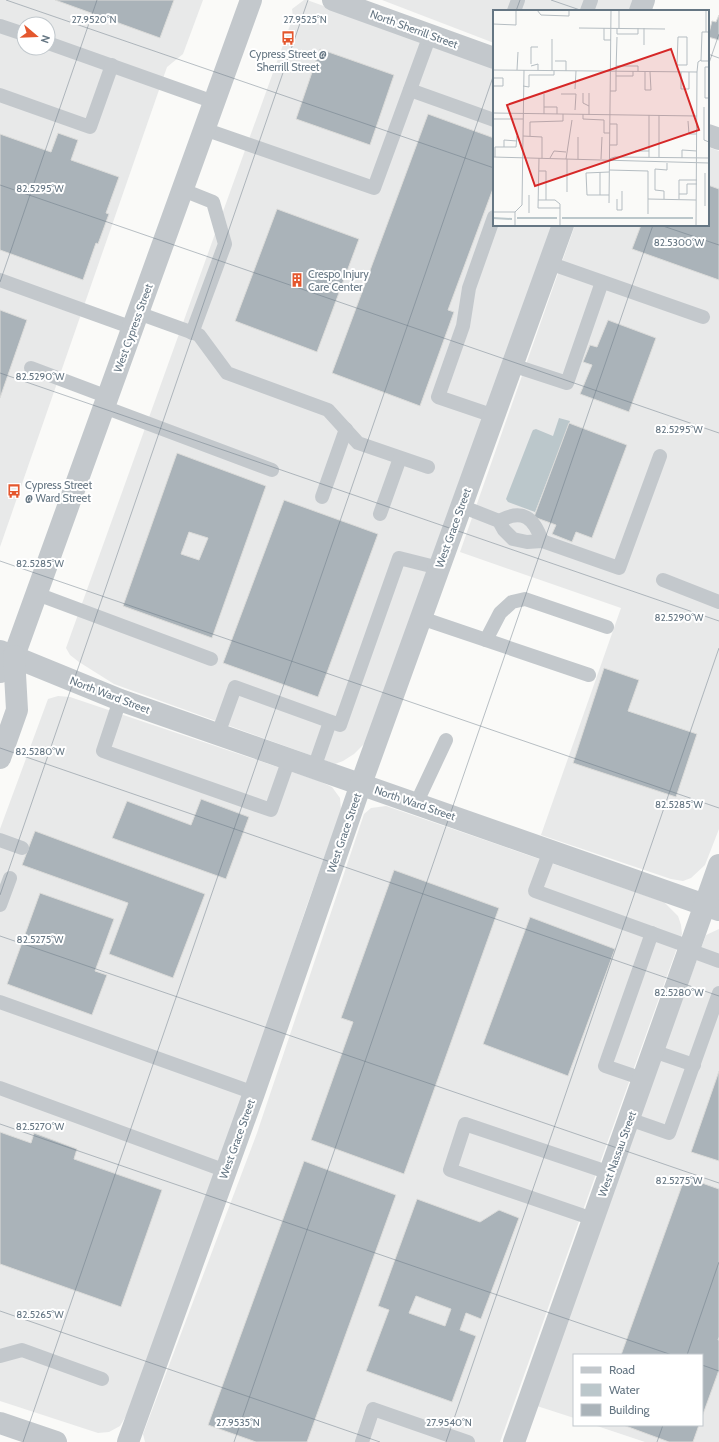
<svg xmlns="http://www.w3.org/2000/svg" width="719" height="1442" font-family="Cabin,sans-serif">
<rect width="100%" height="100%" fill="#fafaf8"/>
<g fill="#e8e9e9" fill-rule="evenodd">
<path d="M0,0h203l-20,54 -16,13 -167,480zM24,24h24v24h-24z"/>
<polygon points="304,0 307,0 494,67 494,225 553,225 366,742 354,754 343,761 335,764 114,684 79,662 70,655 66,648 293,17 292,9"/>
<polygon points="382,0 634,0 630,11 494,11 494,43"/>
<polygon points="708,147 719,151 719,829 705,865 691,878 683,881 671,879 541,835 621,608 460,552 575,225 708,225"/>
<polygon points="58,696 70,697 319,781 332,787 340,798 341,811 306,908 237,1115 129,1411 120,1426 109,1432 98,1433 0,1401 0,829 48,699"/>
<polygon points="386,806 664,902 678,916 681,925 682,934 500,1442 145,1442 143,1434 257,1133 364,814 371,808"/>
<polygon points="719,929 719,1442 645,1442 594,1425 702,1425 702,1355 574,1355 574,1418 537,1406 630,1143 706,935"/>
</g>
<polygon fill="#bbc7cb" points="559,418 570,421 535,512 508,502 506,499 532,432 533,430 536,429 553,436"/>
<g fill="#aab3b9" stroke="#dcdcda" fill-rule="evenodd">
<polygon points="55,0 174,0 160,38"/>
<polygon points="719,15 719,40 708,37 712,21 716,22"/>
<polygon points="320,49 394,75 370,145 296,119"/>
<polygon points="428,114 494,138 494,186 448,310 454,312 420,406 332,373"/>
<polygon points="58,133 78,140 71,160 119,177 106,213 109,214 98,244 96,243 83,280 0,250 0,134 51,152"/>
<polygon points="708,185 719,189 719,280 632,249 641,225 708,225"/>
<polygon points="277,209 359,239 317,352 235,321"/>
<polygon points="0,310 27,320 0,398"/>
<polygon points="608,320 656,338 629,412 580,394 592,365 583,362 590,345 597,347"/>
<polygon points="569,423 627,445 592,538 576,532 572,542 552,534 556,525 534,517"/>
<path d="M177,453l89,33 -54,152 -89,-32zM189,532l19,6 -9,22 -18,-6z"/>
<polygon points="284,500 378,534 318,697 223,663"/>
<polygon points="604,668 639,680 628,711 697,734 676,797 573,763"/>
<polygon points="201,799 249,817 226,879 112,838 127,801 191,825"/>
<polygon points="35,831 205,894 173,978 109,954 128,903 22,865"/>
<polygon points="394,870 499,908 404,1174 311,1140 353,1022 341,1018"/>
<polygon points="40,893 114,919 95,971 107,975 92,1015 7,984"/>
<polygon points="530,917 615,949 568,1076 483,1044"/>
<polygon points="719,1071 719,1161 691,1152"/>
<polygon points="0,1132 31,1143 34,1133 77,1149 74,1159 162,1190 121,1307 0,1264"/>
<polygon points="304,1161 396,1195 307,1442 256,1442 208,1425"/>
<polygon points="685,1177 719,1189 719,1337 718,1340 719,1340 719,1370 702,1417 702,1355 621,1355"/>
<path d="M417,1199l63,23 19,-12 20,8 -38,101 -15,-6 -6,17 16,6 -24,66 -86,-31 23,-61 -11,-4zM416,1296l35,13 -6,17 -36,-13z"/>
<polygon points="623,1425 699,1425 693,1442 669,1442"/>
</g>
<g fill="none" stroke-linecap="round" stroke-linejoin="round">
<g stroke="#c3c8cc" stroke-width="14">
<polyline points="514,11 518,0"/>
<polyline points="587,11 591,0"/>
<polyline points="0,26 24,34"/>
<polyline points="48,43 214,102"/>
<polyline points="410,90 494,120"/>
<polyline points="0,95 90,127 112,65"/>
<polyline points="204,129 374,188 430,35"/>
<polyline points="183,190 213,202 225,244 192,333"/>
<polyline points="549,263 703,317"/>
<polyline points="0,280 133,328"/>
<polyline points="138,313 199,335 227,373 328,410 358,443 428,467"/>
<polyline points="512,365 567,383 602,282"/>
<polyline points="31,368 108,397"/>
<polyline points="104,407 272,470"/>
<polyline points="494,416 438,397 463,326 469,288 494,217"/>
<polyline points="322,497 346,429"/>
<polyline points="461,506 499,521 504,530 513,539 527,542 542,541 619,568 660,456"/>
<polyline points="380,514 400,458"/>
<path d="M499,521c24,-13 35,-3 43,20"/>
<polyline points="663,580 719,602"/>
<polyline points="37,594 211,659"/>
<polyline points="421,618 589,675"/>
<polyline points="486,640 500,613 512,602 525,599 607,627"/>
<polyline points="120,700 103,751 271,810 289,759"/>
<polyline points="218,734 235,687 340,725 399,558 439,568"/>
<polyline points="314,768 330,722"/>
<polyline points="416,804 446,740"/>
<polyline points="0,840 22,848"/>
<polyline points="550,851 535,891 690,947"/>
<polyline points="0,905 10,878"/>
<polyline points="689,950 719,961"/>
<polyline points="0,1002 254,1093"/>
<polyline points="653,1051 694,1065"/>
<polyline points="643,1079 605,1066 652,933"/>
<polyline points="0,1088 226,1171"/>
<polyline points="629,1119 669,1133 719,993"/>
<polyline points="593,1219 450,1170 465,1124 610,1173"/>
<polyline points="0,1356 22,1350 102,1379"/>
<polyline points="362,1442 373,1409 468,1442"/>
</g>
<g stroke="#c3c8cc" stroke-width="22">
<polyline points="333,0 494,58"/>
<polyline points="640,11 644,0"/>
<polyline points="708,135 719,139"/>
<polyline points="0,651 120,700 719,910"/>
<polyline points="0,1423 56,1442"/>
<polyline points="128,1442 254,1093 361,784 563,225"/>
<polyline points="514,1442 719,865"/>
</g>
<g stroke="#c3c8cc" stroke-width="22">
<polyline points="0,672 14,656 251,0"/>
<polyline points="0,758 17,710 14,656"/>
</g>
</g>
<path fill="none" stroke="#657683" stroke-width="1" stroke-opacity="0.45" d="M6,0l488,168M551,0l32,11M516,11l4,-11M708,54l11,4M708,66l11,-32M0,185l719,248M660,225l59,20M0,282l97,-282M0,373l719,248M0,561l719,247M0,748l719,248M0,895l308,-895M0,936l719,247M0,1124l672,231M0,1311l380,131M687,1355l32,-93M702,1365l17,6M23,1442l471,-1368M234,1442l419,-1217M446,1442l273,-794M657,1442l6,-17"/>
<defs>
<symbol id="bus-bare" viewBox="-9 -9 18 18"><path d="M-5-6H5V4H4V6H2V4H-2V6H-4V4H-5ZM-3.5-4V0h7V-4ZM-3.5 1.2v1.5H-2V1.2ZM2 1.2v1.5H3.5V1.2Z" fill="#e4572e" stroke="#fff" stroke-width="2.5" paint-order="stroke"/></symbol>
<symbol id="building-bare" viewBox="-9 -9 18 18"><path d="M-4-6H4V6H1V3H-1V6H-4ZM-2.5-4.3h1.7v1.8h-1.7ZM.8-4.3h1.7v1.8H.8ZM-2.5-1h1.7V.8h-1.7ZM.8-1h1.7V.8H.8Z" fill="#e4572e" stroke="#fff" stroke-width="2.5" paint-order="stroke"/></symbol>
</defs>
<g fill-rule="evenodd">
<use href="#bus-bare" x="278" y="28" width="20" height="20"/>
<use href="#building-bare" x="287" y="270" width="20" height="20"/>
<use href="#bus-bare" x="4" y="481" width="20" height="20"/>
</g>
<g text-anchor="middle" stroke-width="4" stroke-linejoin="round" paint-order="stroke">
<g font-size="11" fill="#657683" stroke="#fff">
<text transform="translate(414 29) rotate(20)" y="4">North Sherrill Street</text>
<text transform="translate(133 328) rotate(-70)" y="4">West Cypress Street</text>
<text transform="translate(453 528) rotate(-70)" y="4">West Grace Street</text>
<text transform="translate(110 695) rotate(21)" y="4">North Ward Street</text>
<text transform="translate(415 803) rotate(19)" y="4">North Ward Street</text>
<text transform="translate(344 833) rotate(-71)" y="4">West Grace Street</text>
<text transform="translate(237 1139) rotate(-70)" y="4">West Grace Street</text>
<text transform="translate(617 1154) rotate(-70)" y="4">West Nassau Street</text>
</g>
<g font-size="11" fill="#657683" stroke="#fff" text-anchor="start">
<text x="288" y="58" text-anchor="middle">Cypress Street @<tspan x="288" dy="13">Sherrill Street</tspan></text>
<text x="308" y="278">Crespo Injury<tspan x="308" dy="13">Care Center</tspan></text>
<text x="25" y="489">Cypress Street<tspan x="25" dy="13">@ Ward Street</tspan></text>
</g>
</g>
<g transform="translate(493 10)">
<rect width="216" height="216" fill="#fafaf8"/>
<path fill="none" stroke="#bbc7cb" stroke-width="2" d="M0,208l19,1M24,208h40M69,208h131"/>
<path fill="none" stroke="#b5bdc2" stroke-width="1" d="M44,0l4,5 28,1v-6M126,0v18M0,14l23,1v-15M86,18l86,1M111,18v12h7M124,18v6h21v-6M213,22v-22M216,22h-7l-1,29h8v-8M185,27h9v28h-10zM59,29v32M151,35v-17M62,51h11v10M38,54v-17h7M38,56l7,-2v6M123,56h22v5M216,57h-4v31h4M0,60l204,2M24,60l1,-18M123,61l1,-34M152,62v18h6l-1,-18M188,62v17h8v-17M123,66h17v-5M0,68h10v8h-10M30,76l6,1v-12h25v-4M82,79l1,-18M117,81h6v-20M90,83v10l6,3M96,83v22M68,84h15l-1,16M51,97h13v7M211,97v33l5,2M0,103l204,3M51,104v-20M90,104v5l21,1v13h6M0,109h30M195,111l1,13h8M30,126l19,1v21M37,126v-14l33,-1v-7M117,135h7v-21h-7M11,137v-7l13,1M142,141h14M0,147l216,6M2,147v-10h21l1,-11M156,147v-42M166,147v-42M46,148l-1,50h22M57,148l4,-7 12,1M189,148v-8l15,1M73,149l6,-39M85,149v-22M108,149l1,-22M116,149l6,-2 94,1M116,160l39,1v43M46,161h7v29M74,182v-33M186,184h8v-10h10M107,185v-23M116,185h-22l-1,-22 23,-1M124,189v11h5v-19M155,189l48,1M171,189v-8l-9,-1v-21l12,1v-7M186,189v-19h18M45,190h17l5,4v22M116,193l2,-193M212,196v-33M0,202h22l7,-7 2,-135M36,203v-18M22,216v-14M203,216l1,-154 1,-10 3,-2"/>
<path fill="#d62828" fill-opacity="0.15" stroke="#d62828" stroke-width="2" d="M178,39l28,81 -164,56 -28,-81z"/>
<rect width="216" height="216" fill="none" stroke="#657683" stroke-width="2"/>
</g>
<g font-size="10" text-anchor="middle" fill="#657683" stroke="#fff" stroke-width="4" stroke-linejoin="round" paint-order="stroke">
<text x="94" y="23">27.9520°N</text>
<text x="305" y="23">27.9525°N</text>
<text x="40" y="192">82.5295°W</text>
<text x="679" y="246">82.5300°W</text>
<text x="40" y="380">82.5290°W</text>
<text x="679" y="433">82.5295°W</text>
<text x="40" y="567">82.5285°W</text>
<text x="679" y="621">82.5290°W</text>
<text x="40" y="755">82.5280°W</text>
<text x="679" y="808">82.5285°W</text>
<text x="40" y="943">82.5275°W</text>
<text x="679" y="996">82.5280°W</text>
<text x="40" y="1130">82.5270°W</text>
<text x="679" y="1184">82.5275°W</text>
<text x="40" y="1318">82.5265°W</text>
<text x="238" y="1426">27.9535°N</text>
<text x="449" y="1426">27.9540°N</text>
</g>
<rect x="573" y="1354" width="130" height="72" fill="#ffffff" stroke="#c1c8cd"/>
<rect x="581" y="1367" width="20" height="6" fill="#c3c8cc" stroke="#c1c8cd"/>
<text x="609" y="1374" font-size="12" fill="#657683">Road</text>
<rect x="581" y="1384" width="20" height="12" fill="#bbc7cb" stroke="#c1c8cd"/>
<text x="609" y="1394" font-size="12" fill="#657683">Water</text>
<rect x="581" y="1404" width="20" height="12" fill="#aab3b9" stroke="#c1c8cd"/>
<text x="609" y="1414" font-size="12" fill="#657683">Building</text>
<g transform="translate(36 36) rotate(109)"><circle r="19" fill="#ffffff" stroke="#c1c8cd"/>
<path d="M0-3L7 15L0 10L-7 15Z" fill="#e4572e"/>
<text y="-6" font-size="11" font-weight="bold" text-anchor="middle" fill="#657683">N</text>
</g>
</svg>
